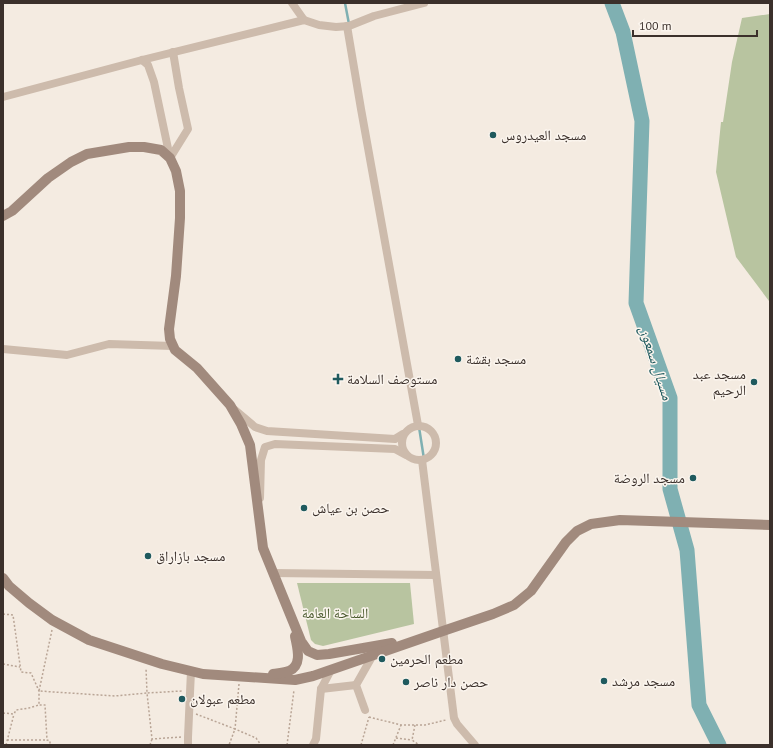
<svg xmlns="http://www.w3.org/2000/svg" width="773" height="748" font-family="'PT Sans','Noto Naskh Arabic',sans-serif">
<rect width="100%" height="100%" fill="#f4ebe1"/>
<g fill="#b8c4a0">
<polygon points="770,14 770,317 769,301 736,257 716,172 721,122 723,122 732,62 742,18"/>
<polygon points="297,583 410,583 414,624 323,646 315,644 311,640"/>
</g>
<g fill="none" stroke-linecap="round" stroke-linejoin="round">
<g stroke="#7fb0b2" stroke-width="2.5">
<polyline points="345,3 349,24"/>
<polyline points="419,427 424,459"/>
</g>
<polyline stroke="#7fb0b2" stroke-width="15" points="612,3 623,32 642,121 636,303 670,398 670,489 687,550 699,705 719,745"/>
<g stroke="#b9a596" stroke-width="1.5" stroke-dasharray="2 2" stroke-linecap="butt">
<polyline points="3,614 13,615 21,672 31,673 39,691 39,705 45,705 47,740 50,741 50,745"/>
<polyline points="52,630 39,691 115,696 147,693 146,668"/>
<polyline points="3,664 20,667"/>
<polyline points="239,684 235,729 256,738 261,745"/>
<polyline points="3,713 14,714 16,710 29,708 39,705"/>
<polyline points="196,714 235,729 229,745"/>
<polyline points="369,717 401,725 425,725 446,720"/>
<polyline points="415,725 412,740 419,745"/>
<polyline points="181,737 152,739 147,693 182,691"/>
<polyline points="396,738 412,740"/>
<polyline points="7,740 47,740"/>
<polyline points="6,745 14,714"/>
<polyline points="150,745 152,739"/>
<polyline points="287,745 294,690"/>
<polyline points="361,745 369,717"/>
<polyline points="393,745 401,725"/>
</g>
<g stroke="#cdbbac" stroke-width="8">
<polyline points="292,3 304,20"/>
<polyline points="347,26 361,109 418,425"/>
<polyline points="142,60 148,65 154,82 170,158"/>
<polyline points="3,97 142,60 304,20 319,25 336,27 349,26 374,16 424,3"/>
<polyline points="170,158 188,129 179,88 173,52"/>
<polyline points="3,349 67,355 109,344 173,346"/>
<polyline points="235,410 255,427 267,431 395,439 403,434"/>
<circle cx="419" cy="443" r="17"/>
<polyline points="422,460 454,718 457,724 475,745"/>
<polyline points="260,498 261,460 265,447 275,444 395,449 406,455"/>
<polyline points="273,573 436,575"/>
<polyline points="321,689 356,685"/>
<polyline points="365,710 356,685 373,655"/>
<polyline points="188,745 188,737 191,671"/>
<polyline points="313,745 316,739 321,689 331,670"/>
</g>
<g stroke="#a18a7d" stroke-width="10">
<polyline points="3,216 12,211 48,178 71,162 87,154 129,147 144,147 161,150 170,158 176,171 180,191 180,218 176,276 169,329 170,339 175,350 197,368 230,405 241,424 250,445 263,548 301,641 308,651 317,655 329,654 392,643"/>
<polyline points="3,578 9,586 29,603 52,620 89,640 162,664 203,674 295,680 313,676 443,631 493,614 514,605 531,591 566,542 577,531 591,524 620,520 770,525"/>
<path d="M273,674c5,-1 11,-1 16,-3 14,-6 8,-24 6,-35"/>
</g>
</g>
<g fill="#1f5a5e" stroke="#fbf5ee" stroke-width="1.5">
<circle cx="493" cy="135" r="4"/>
<circle cx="458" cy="359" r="4"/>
<path d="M336 373h4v4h4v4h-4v4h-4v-4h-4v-4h4z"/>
<circle cx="754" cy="382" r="4"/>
<circle cx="693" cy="478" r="4"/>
<circle cx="304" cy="508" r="4"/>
<circle cx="148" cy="556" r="4"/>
<circle cx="382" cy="659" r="4"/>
<circle cx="604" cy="681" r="4"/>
<circle cx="406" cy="682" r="4"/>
<circle cx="182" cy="699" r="4"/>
</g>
<g text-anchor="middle" stroke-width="3" stroke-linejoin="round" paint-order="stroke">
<g font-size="14" fill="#3b302b" stroke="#fbf5ee" text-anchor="start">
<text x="501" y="140">مسجد العيدروس</text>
<text x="466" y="364">مسجد بقشة</text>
<text x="746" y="379" text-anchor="end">مسجد عبد<tspan x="746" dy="16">الرحيم</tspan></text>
<text x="347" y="384">مستوصف السلامة</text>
<text x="685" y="483" text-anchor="end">مسجد الروضة</text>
<text x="312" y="513">حصن بن عياش</text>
<text x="156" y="561">مسجد بازاراق</text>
<text x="390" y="664">مطعم الحرمين</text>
<text x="612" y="686">مسجد مرشد</text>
<text x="414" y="687">حصن دار ناصر</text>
<text x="190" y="704">مطعم عبولان</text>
</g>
<g font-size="14" fill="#4a5a2e" stroke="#fbf5ee">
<text x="335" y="618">الساحة العامة</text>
</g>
<g font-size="15" font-style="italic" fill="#1f5a5e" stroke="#fbf5ee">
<text transform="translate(656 363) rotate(72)" y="5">مسيال سمعون</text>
</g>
</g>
<rect width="773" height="748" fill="none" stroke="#3b302b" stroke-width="8"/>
<path d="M633 30v6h124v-6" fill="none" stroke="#3b302b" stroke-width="2"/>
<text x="639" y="30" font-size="12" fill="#3b302b" stroke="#fbf5ee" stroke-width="3" paint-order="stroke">100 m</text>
</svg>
